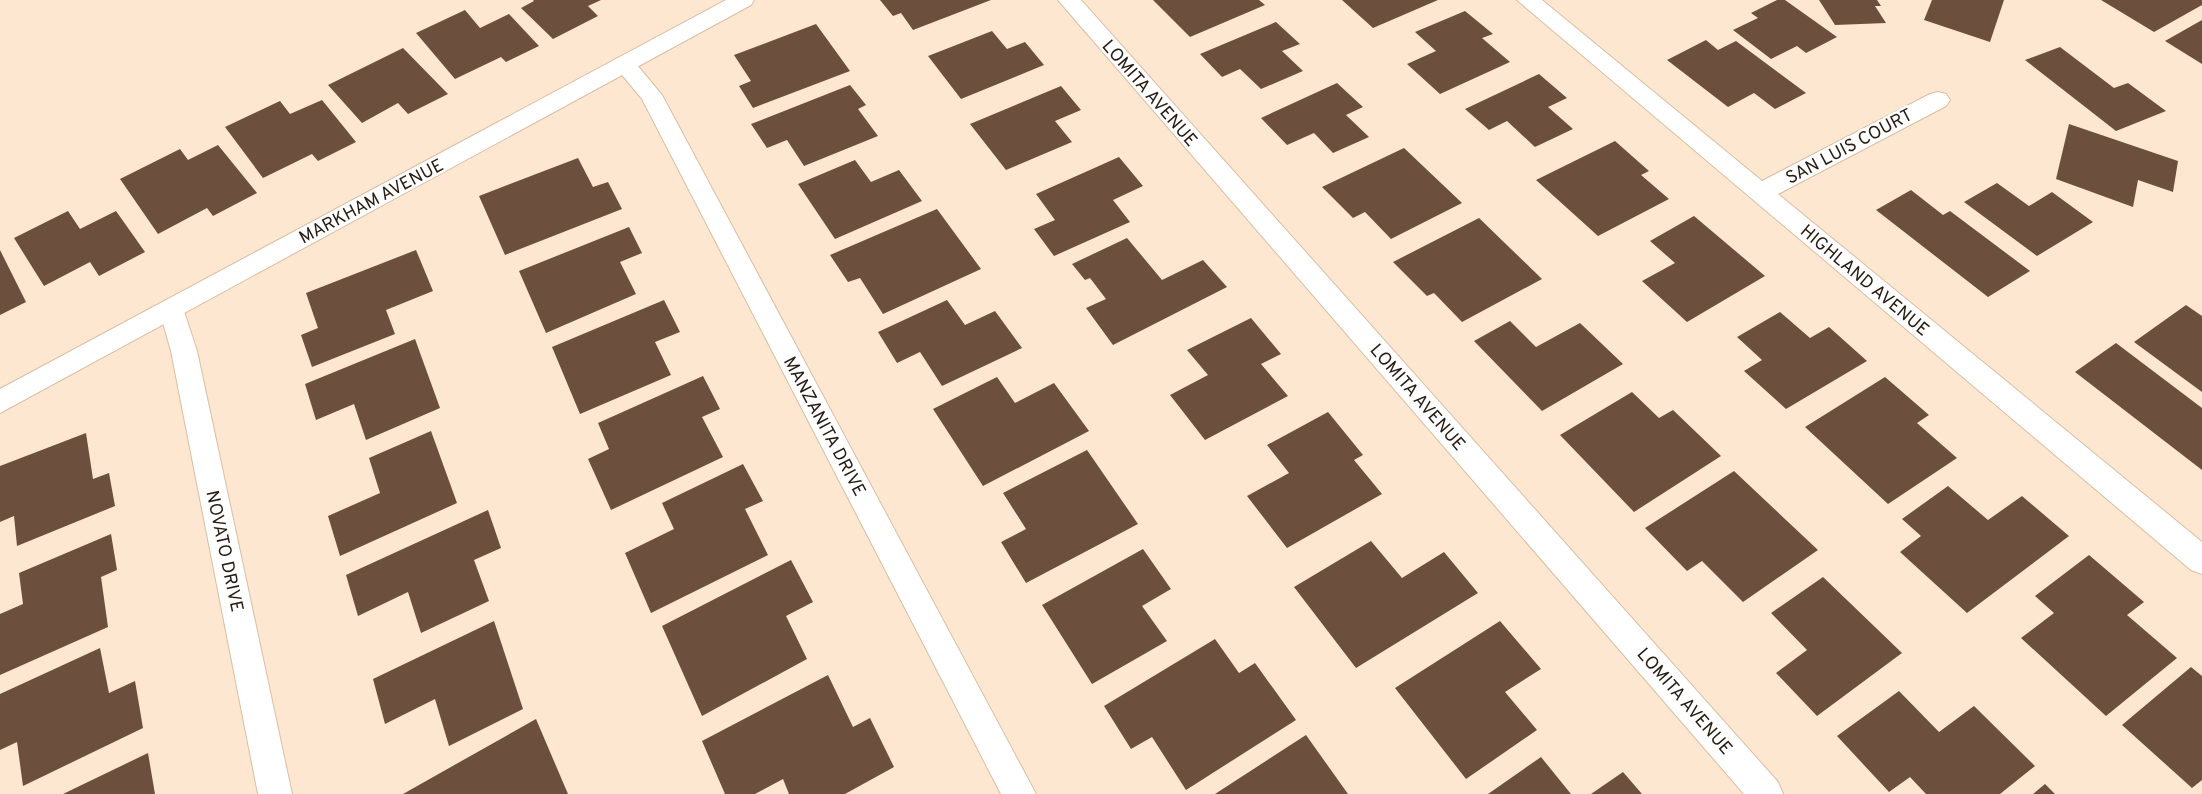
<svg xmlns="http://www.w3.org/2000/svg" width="2202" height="794" font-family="Overpass,sans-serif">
<rect width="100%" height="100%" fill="#fde7d0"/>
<g fill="#6d4f3e">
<polygon points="533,0 601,0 588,6 598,16 553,39 521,8 534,1"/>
<polygon points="880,0 991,0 913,30 901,13 893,16"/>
<polygon points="1153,0 1259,0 1265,5 1190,37"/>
<polygon points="1342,0 1438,0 1373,28"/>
<polygon points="1777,0 1785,0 1837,37 1806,53 1797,46 1771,59 1733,30 1758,18 1751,13"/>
<polygon points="1819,0 1877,0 1881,6 1875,6 1886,23 1835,25"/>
<polygon points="1932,0 2004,0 1990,42 1924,20"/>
<polygon points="2101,0 2202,0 2202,5 2154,32"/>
<polygon points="465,10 480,28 509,14 539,46 506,62 501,57 455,79 416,33"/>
<polygon points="1465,11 1493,34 1482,38 1510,62 1440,94 1407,64 1436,51 1415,32"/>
<polygon points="2202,20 2202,64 2165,41"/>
<polygon points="1276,22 1300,44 1282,51 1303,71 1261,89 1240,69 1222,77 1200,54"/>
<polygon points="816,24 850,71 753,108 739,86 751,81 734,55"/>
<polygon points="992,31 1007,49 1025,42 1044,65 961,99 928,56"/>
<polygon points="1706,40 1718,50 1736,41 1806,93 1775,109 1754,93 1728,107 1667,60"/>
<polygon points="2060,47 2114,88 2128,83 2166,111 2116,131 2025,60"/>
<polygon points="403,48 448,94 408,114 398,103 362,123 328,85"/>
<polygon points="1539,74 1567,98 1548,107 1573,129 1535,147 1507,121 1489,130 1465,109"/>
<polygon points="1337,83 1363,107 1346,115 1369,137 1333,153 1314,133 1287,145 1261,118"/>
<polygon points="850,85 866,105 858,109 878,136 804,166 787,140 767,148 751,124"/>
<polygon points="1061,86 1081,110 1055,121 1072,142 1006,170 970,124"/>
<polygon points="322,100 356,142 318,161 312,154 263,178 225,127 280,101 290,114"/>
<polygon points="2069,124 2178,161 2173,192 2138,180 2133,207 2056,179"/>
<polygon points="1615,141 1649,171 1641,175 1669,199 1598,236 1536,180"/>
<polygon points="218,145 257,193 213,216 207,208 158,234 120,179 180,149 188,160"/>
<polygon points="1404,148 1462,203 1391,239 1365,212 1353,218 1322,187"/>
<polygon points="1119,157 1143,186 1113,200 1130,222 1054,256 1034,229 1055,220 1036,194"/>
<polygon points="578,158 593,187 608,182 622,209 505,255 479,196"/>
<polygon points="855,160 871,182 899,170 922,201 835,239 798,184"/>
<polygon points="1997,183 2029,206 2052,192 2093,222 2037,256 1964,202"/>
<polygon points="1911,190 1943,215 1950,211 2030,271 1988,297 1876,210"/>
<polygon points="937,209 981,269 883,314 860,278 848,282 830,255"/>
<polygon points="68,211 80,229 116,211 145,252 99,276 90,262 44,286 14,238"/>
<polygon points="1694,216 1765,276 1687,322 1642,281 1675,263 1650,241"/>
<polygon points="1479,218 1542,279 1462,322 1434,293 1427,296 1393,262"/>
<polygon points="629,227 642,253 620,262 636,294 546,333 519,271"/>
<polygon points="1127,238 1162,280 1203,260 1227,287 1113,345 1086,308 1106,299 1090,278 1085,280 1072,264"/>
<polygon points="0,250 26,302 0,315"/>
<polygon points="416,250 433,291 386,310 395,334 312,367 301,335 318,328 306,293"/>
<polygon points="664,300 680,332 655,342 671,375 580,414 552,347"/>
<polygon points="947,300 965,325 995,311 1022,348 942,386 920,352 897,363 878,332"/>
<polygon points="2186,305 2202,316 2202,392 2134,342"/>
<polygon points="1780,312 1810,338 1829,327 1867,361 1786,409 1744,371 1762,360 1737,337"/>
<polygon points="1251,318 1281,354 1261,364 1288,396 1205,440 1170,395 1208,375 1187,350"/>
<polygon points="1510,321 1536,347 1580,323 1623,364 1542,411 1474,341"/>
<polygon points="415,339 440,408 366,440 354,404 316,420 305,384"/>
<polygon points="2116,343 2202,408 2202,470 2075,372"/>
<polygon points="703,376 720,409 702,417 723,457 611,510 588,459 609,449 598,423"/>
<polygon points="997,377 1015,403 1054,383 1089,431 983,486 933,409"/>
<polygon points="1885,377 1929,415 1917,423 1957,458 1888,504 1805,427"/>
<polygon points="1632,392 1659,418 1673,410 1721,456 1634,512 1560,435"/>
<polygon points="1328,412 1363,455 1354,460 1382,494 1287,548 1247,496 1289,473 1267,445"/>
<polygon points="431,431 457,503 340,556 328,516 380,493 369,458"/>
<polygon points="86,433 93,479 109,473 115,506 17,546 14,516 0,522 0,466"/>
<polygon points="1087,450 1138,524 1026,583 1001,542 1026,529 1003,493"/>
<polygon points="743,464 763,501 745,509 768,555 651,613 625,553 674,529 662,503"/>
<polygon points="1734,471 1818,550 1743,602 1702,561 1687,571 1645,528"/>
<polygon points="1948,486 1988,520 2022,496 2069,536 1967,613 1900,552 1921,536 1902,519"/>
<polygon points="488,510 501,548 474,560 489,601 421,633 408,592 358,616 346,575"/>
<polygon points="111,534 117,570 101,577 108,627 0,675 0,614 23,604 19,573"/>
<polygon points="1371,541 1402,578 1444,552 1478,593 1356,668 1294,587"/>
<polygon points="1143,549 1171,589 1142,606 1167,641 1092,684 1042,605"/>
<polygon points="2089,555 2144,602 2127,615 2177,658 2106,716 2021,638 2054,613 2035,596"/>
<polygon points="791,560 813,602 786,616 807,659 702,716 662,626"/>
<polygon points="1823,577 1902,653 1817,716 1776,673 1807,650 1771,613"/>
<polygon points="494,621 523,709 449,746 435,699 385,724 373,679"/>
<polygon points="1500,621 1541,669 1505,692 1537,730 1466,779 1395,688"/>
<polygon points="1215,639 1239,673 1255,663 1296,720 1186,790 1152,737 1131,749 1104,706"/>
<polygon points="100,648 109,693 135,681 143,728 23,786 17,742 0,750 0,694"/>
<polygon points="2191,667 2202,676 2202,780 2192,788 2122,725"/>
<polygon points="828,675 853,727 870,718 894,767 845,794 789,794 783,779 755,794 725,794 702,741"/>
<polygon points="1899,691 1939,732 1974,706 2035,766 2000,794 1926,794 1910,777 1889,792 1837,736"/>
<polygon points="536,719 568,794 403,794"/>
<polygon points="1306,735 1348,794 1215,794"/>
<polygon points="148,753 155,794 63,794"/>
<polygon points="1541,757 1571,794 1488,794"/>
<polygon points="1623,772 1642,794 1591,794"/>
<polygon points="2045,784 2055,794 2033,794"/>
</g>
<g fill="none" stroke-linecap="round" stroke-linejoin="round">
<defs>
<g id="street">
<polygon points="1058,0 1081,0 1778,782 1783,794 1744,794"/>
<polygon points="1517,0 1542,0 1762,181 1930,94 1938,92 1946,94 1950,100 1946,106 1778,194 2202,542 2202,574 2191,570"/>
<polygon points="624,56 632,59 662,95 1036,794 1001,794 642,99 613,64 616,59"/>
<polygon points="172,299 181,302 197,351 292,794 258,794 171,351 159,309 163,302"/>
</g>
<polygon id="secondary" points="726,0 754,0 751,5 0,413 0,389"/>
</defs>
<use href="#street" stroke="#d9bea3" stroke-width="2"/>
<use href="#secondary" stroke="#d9bea3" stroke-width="2"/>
<use href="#street" fill="#fff" fill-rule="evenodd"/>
<use href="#secondary" fill="#fff" fill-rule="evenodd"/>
</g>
<g text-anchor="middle" stroke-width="5" stroke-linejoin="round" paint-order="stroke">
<g font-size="18" fill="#261c12" stroke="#fff">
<text transform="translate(1150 93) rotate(49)" y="6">LOMITA AVENUE</text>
<text transform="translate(1849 146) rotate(-28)" y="6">SAN LUIS COURT</text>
<text transform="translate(371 201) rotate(-28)" y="6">MARKHAM AVENUE</text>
<text transform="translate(1865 280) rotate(40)" y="6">HIGHLAND AVENUE</text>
<text transform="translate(1418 397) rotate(49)" y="6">LOMITA AVENUE</text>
<text transform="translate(825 426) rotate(62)" y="6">MANZANITA DRIVE</text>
<text transform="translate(225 551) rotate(78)" y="6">NOVATO DRIVE</text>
<text transform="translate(1685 701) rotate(49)" y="6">LOMITA AVENUE</text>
</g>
</g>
</svg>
